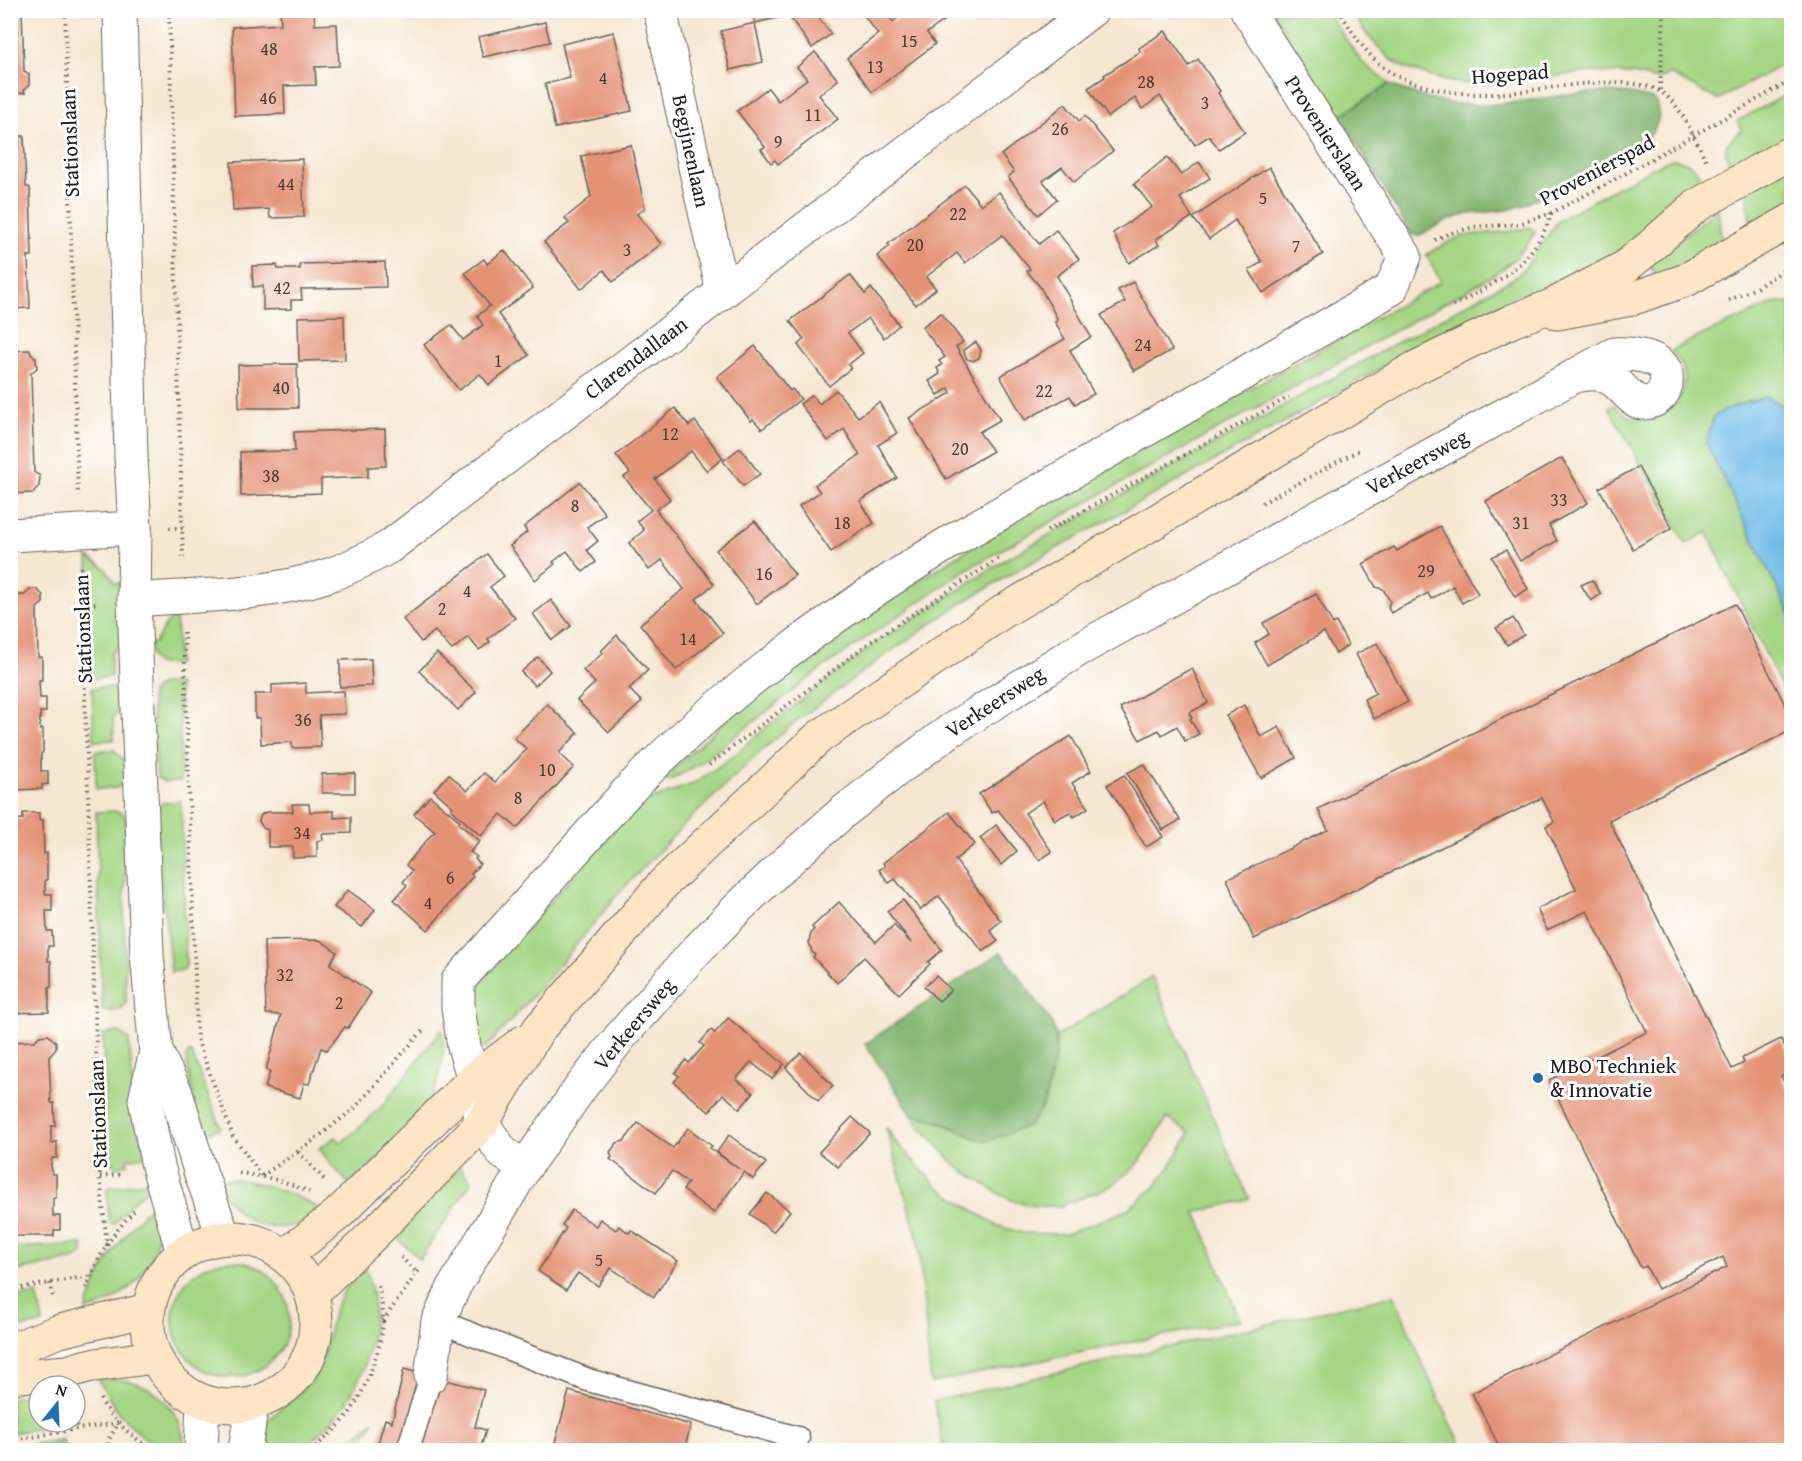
<svg xmlns="http://www.w3.org/2000/svg" width="1802" height="1461" font-family="'Gentium Book Plus',serif">
<rect width="100%" height="100%" fill="#fff"/>
<filter id="ink" filterUnits="userSpaceOnUse"><feTurbulence type="fractalNoise" baseFrequency=".0167" numOctaves="2"/><feDisplacementMap in="SourceGraphic" scale="12" xChannelSelector="R" yChannelSelector="G"/><feConvolveMatrix kernelMatrix="1 2 1 2 8 2 1 2 1" color-interpolation-filters="sRGB"/></filter>
<filter id="wash" filterUnits="userSpaceOnUse"><feTurbulence type="fractalNoise" baseFrequency=".008" numOctaves="4" result="noise"/><feDisplacementMap in="SourceGraphic" scale="24" xChannelSelector="R" yChannelSelector="G"/><feGaussianBlur stdDeviation="1.35" result="paint"/><feColorMatrix in="noise" values="0 0 0 0 0 0 0 0 0 0 0 0 0 0 0 0 0 1.4 0 .05"/><feComposite in="paint" operator="in"/></filter>
<g filter="url(#wash)">
<rect width="100%" height="100%" fill="#f6e7d2"/>
<g fill="#a5d685" stroke="#607950" stroke-width="1.5">
<polygon points="1272,11 1326,11 1362,62 1389,84 1340,116"/>
<polygon points="1351,11 1791,11 1791,60 1718,100 1670,74 1657,80 1633,74 1590,72 1490,84 1469,84 1445,81 1405,68 1390,59 1368,36"/>
<path d="M1791,92v48l-57,32c-11,-20 -14,-28 8,-41l-5,-10z"/>
<path d="M1674,159c18,3 24,12 33,27l-68,56 -58,36 -78,25 -28,13 -459,255 -56,33 -80,55 -86,64 -37,32 -70,67 -69,72 -71,86 -62,69c-14,-14 -9,-49 -6,-67l156,-176 58,-22 39,-27 36,-31 108,-83 130,-84 501,-277 10,-6 10,-11 31,-44 9,-6 95,-52z"/>
<polygon points="1791,163 1791,207 1751,230 1746,188"/>
<polygon points="1718,208 1722,245 1657,278 1649,264"/>
<path d="M1529,227l6,4 -1,3c-20,31 -37,39 -68,57l-499,278 -146,100 -118,92 -32,19h-7l1,-4 66,-60 97,-77 195,-125 418,-232 -15,-27c12,-7 24,-16 38,-19 21,-5 45,-1 65,-9z"/>
<path d="M1777,302l11,1 3,3v110l-3,-8 -38,-8 -36,16 -8,27 85,173v91l-84,-175 -21,12 -77,-136 5,-3c31,35 87,-2 66,-43 -2,-3 -6,-7 -9,-11l27,-14z"/>
<polygon points="88,557 105,568 115,583 120,583 122,642 111,654 111,677 92,678"/>
<polygon points="176,614 178,664 157,664 152,659 150,643 155,643 165,626"/>
<polygon points="163,684 179,684 181,781 164,782 157,778 151,694 155,688"/>
<polygon points="111,687 123,698 123,707 113,718 114,740 94,741 92,688"/>
<polygon points="114,750 125,762 126,779 123,785 116,788 96,789 95,751"/>
<polygon points="181,801 186,965 184,970 171,972 157,839 158,807 162,803"/>
<path d="M116,811l7,3 3,6 -2,101 2,80c-4,12 -13,10 -24,10l-6,-199z"/>
<path d="M1152,977l97,222 -53,13 44,108 -309,63 -13,-143 -32,-113 9,14 44,47 57,37 26,8 44,1 59,-23 30,-24 14,-19 21,-35 -23,-15 -21,34 -11,15 -24,19 -50,20h-21l-13,-1 -19,-6 -51,-32 -39,-43 -6,-9c23,4 42,13 63,23l69,-34c6,-22 11,-44 12,-67z"/>
<path d="M441,1030l2,1c3,25 -3,41 -10,65l3,3 -85,87 -18,-19 -14,-19 17,-11 5,6 26,-22 16,-16z"/>
<polygon points="119,1032 128,1038 129,1042 135,1106 144,1156 127,1159 128,1164 115,1167 114,1162 106,1163 103,1034"/>
<polygon points="189,1053 191,1053 194,1059 221,1128 200,1136 186,1057"/>
<polygon points="460,1167 472,1181 420,1259 394,1235"/>
<path d="M236,1179c33,5 60,15 87,32 -46,32 -84,15 -108,-31z"/>
<polygon points="150,1181 151,1186 133,1201 114,1224 111,1224 109,1222 107,1188"/>
<path d="M154,1201c18,51 -20,97 -68,110 11,-42 39,-78 68,-110z"/>
<polygon points="83,1244 83,1253 75,1259 11,1272 11,1248"/>
<circle cx="231" cy="1319" r="58"/>
<path d="M364,1265c24,55 1,125 -41,165 -7,6 -16,16 -25,20 -9,3 -32,0 -42,0 3,-9 5,-18 10,-26 12,-18 34,-27 47,-45 14,-22 13,-43 21,-67 6,-19 18,-32 30,-47z"/>
<polygon points="37,1294 43,1323 11,1330 11,1298"/>
<polygon points="1394,1295 1429,1378 1464,1450 944,1450 934,1401"/>
<path d="M113,1379c40,1 70,31 72,71h-20l-18,-10 -16,-14 -13,-14 -20,-32z"/>
<polygon points="39,1392 39,1422 65,1422 65,1424 11,1433 11,1398"/>
<polygon points="374,1420 358,1450 339,1450"/>
</g>
<g fill="#84b772" stroke="#506a47" stroke-width="1.5">
<path d="M1389,84c32,15 59,21 94,21 11,0 22,-2 33,-3 48,-6 89,-17 137,-3 13,12 2,33 -9,43l-120,63 -17,5 -39,4 -20,6 -30,16 -7,-2 -71,-118z"/>
<polygon points="1001,952 1051,1021 1056,1034 1056,1052 1050,1080 1044,1104 1030,1125 988,1141 975,1138 942,1122 926,1117 912,1115 865,1044"/>
<polygon points="63,1439 65,1450 74,1449 78,1450 11,1450 11,1448"/>
</g>
<polygon fill="#6ebbe8" stroke="#456c82" stroke-width="1.5" points="1767,397 1788,408 1791,416 1791,616 1706,443 1714,416 1737,405"/>
<g id="blocks">
<g fill="#e49276">
<polygon points="10,10 22,10 24,71 29,74 29,85 24,90 25,93 10,93"/>
<polygon points="280,10 314,10 315,25 337,24 339,66 315,67 316,85 284,86 285,114 235,116 232,27 281,24"/>
<polygon points="751,10 813,10 831,34 812,48 792,20 789,16 790,15 755,23"/>
<polygon points="860,10 884,10 893,22 908,10 938,10 945,20 927,33 935,44 872,92 847,58 878,34"/>
<polygon points="545,22 550,42 483,57 478,37"/>
<polygon points="755,23 763,62 730,70 721,31"/>
<polygon points="1165,31 1189,66 1198,59 1220,91 1218,93 1245,132 1219,149 1209,136 1195,145 1160,96 1142,109 1135,98 1108,117 1088,88 1105,77 1104,75 1140,52 1139,48"/>
<polygon points="614,32 632,111 555,128 545,84 570,78 562,44"/>
<polygon points="815,52 838,80 819,95 838,119 778,164 775,160 771,163 761,149 765,147 737,111 768,88 778,101 807,79 797,67"/>
<polygon points="1065,104 1079,121 1085,116 1113,151 1074,182 1062,167 1043,181 1057,199 1038,215 1008,177 1014,172 1001,155"/>
<polygon points="10,136 24,136 26,187 29,187 30,188 32,256 28,256 30,308 10,309"/>
<polygon points="631,145 645,208 637,214 661,244 613,282 604,270 581,289 544,242 569,223 565,218 591,197 581,156"/>
<polygon points="1167,157 1181,175 1199,162 1210,178 1180,198 1192,217 1156,239 1159,245 1129,263 1113,233 1152,207 1134,184"/>
<polygon points="302,159 304,217 270,218 269,209 233,211 231,162"/>
<polygon points="1269,167 1323,254 1263,293 1249,270 1262,262 1235,220 1209,239 1193,218"/>
<polygon points="965,185 981,205 999,192 1039,244 1056,230 1079,259 1057,276 1091,337 1070,350 1094,394 1075,404 1070,396 1025,420 1000,376 1065,339 1055,322 1058,320 1040,287 1027,271 1030,269 1002,235 965,263 957,253 926,277 936,289 916,305 877,256 890,246 888,244"/>
<polygon points="504,250 533,288 498,314 529,355 489,385 480,374 459,390 424,345 451,325 463,340 483,325 477,316 490,306 465,273 484,259 487,264"/>
<polygon points="385,262 386,287 301,289 302,300 291,300 291,309 263,310 263,286 253,287 252,266 277,265 278,269 300,269 300,264"/>
<polygon points="850,275 865,294 871,288 899,325 884,338 868,318 848,333 863,353 848,365 851,368 829,386 798,345 804,339 790,321"/>
<polygon points="1133,282 1172,350 1134,371 1101,315 1125,302 1118,290"/>
<polygon points="941,313 963,342 956,347 1000,420 979,432 993,451 946,479 909,418 951,393 949,388 938,395 929,381 940,374 937,368 942,365 939,361 945,357 922,327"/>
<polygon points="344,316 345,360 299,361 298,317"/>
<polygon points="976,342 981,350 979,358 973,361 967,359 963,350"/>
<polygon points="755,346 790,391 792,389 801,399 762,429 753,419 751,421 717,377"/>
<polygon points="30,350 31,354 36,358 37,368 31,373 34,472 40,476 39,486 34,491 34,493 10,494 10,351"/>
<polygon points="297,364 298,408 239,408 238,365"/>
<polygon points="836,390 858,417 879,402 897,433 878,445 897,478 860,501 874,523 831,552 799,506 820,492 815,485 860,455 844,429 828,441 800,404 812,395 819,404"/>
<polygon points="675,408 689,426 695,421 723,458 707,471 691,451 655,479 670,499 656,510 714,584 696,599 723,633 676,670 640,624 684,589 662,560 649,570 629,543 644,530 637,521 651,510 624,477 630,473 616,455"/>
<polygon points="385,429 386,466 368,467 368,477 321,479 321,493 241,496 240,452 295,451 294,432"/>
<polygon points="740,448 760,474 743,486 723,461"/>
<polygon points="1562,458 1588,503 1549,525 1557,541 1520,561 1486,501"/>
<polygon points="1638,467 1672,528 1633,549 1599,488"/>
<polygon points="580,482 605,514 587,527 598,541 587,550 596,562 583,572 567,551 553,562 555,564 535,580 510,546 527,532 524,527"/>
<polygon points="755,521 795,575 757,604 716,550"/>
<polygon points="1440,526 1478,594 1462,603 1453,586 1431,599 1428,593 1391,613 1388,608 1390,601 1383,589 1376,587 1363,564 1394,547 1397,551"/>
<polygon points="1506,550 1528,589 1515,597 1492,557"/>
<polygon points="487,554 504,576 490,587 515,618 488,639 490,642 479,650 468,637 452,650 435,631 421,642 403,619"/>
<polygon points="1592,580 1601,594 1591,601 1581,585"/>
<polygon points="30,589 36,589 43,595 43,603 37,608 38,657 42,657 42,680 39,680 40,698 46,698 46,712 40,712 40,730 43,729 43,752 41,754 41,771 48,771 48,784 42,785 42,789 10,790 10,595 25,595"/>
<polygon points="1316,594 1333,624 1336,622 1348,645 1336,654 1324,632 1267,665 1255,643 1269,634 1263,623"/>
<polygon points="551,600 571,626 552,640 533,614"/>
<polygon points="1735,604 1792,719 1792,730 1609,820 1732,1069 1744,1063 1742,1058 1781,1039 1792,1060 1792,1071 1781,1076 1792,1097 1792,1450 1501,1450 1472,1393 1727,1267 1723,1257 1658,1289 1646,1266 1641,1268 1549,1080 1647,1032 1587,911 1547,930 1537,909 1576,889 1546,826 1554,822 1542,798 1254,939 1227,879 1328,830 1318,809"/>
<polygon points="1513,618 1524,635 1507,645 1496,628"/>
<polygon points="617,635 648,670 629,689 642,702 609,732 577,700 595,683 583,670 603,653 601,651"/>
<polygon points="1377,643 1408,702 1374,719 1364,699 1376,693 1356,654"/>
<polygon points="437,653 476,692 458,710 419,671"/>
<polygon points="538,657 550,671 535,686 521,672"/>
<polygon points="371,659 372,686 340,687 340,660"/>
<polygon points="1192,668 1208,703 1189,713 1192,718 1190,719 1199,734 1185,741 1177,726 1162,735 1159,730 1140,740 1120,708"/>
<polygon points="306,683 306,693 344,691 345,714 319,715 321,747 292,748 292,742 261,744 260,718 255,718 255,694 272,694 272,685"/>
<polygon points="547,704 578,733 559,753 574,767 517,828 501,814 481,836 451,809 453,807 434,790 449,774 467,791 484,773 495,782 527,749 514,738"/>
<polygon points="1244,705 1261,737 1279,727 1296,758 1261,778 1226,715"/>
<polygon points="1071,736 1091,771 1072,783 1088,808 1074,817 1070,812 1055,820 1043,801 1025,813 1052,852 1039,860 998,810 992,813 979,794"/>
<polygon points="1144,764 1180,820 1163,830 1127,773"/>
<polygon points="355,773 355,793 322,793 322,774"/>
<polygon points="1124,775 1163,837 1146,847 1107,785"/>
<polygon points="430,796 460,821 459,824 480,841 470,852 477,857 475,859 480,864 471,874 473,876 428,930 394,900 407,885 403,882 412,871 406,865 432,834 435,832 414,814"/>
<polygon points="292,804 309,804 310,812 334,811 334,818 351,817 351,833 322,834 323,840 317,841 317,857 293,858 293,847 268,847 268,830 263,828 259,821 261,815 266,812 293,812"/>
<polygon points="949,812 975,844 955,860 1001,921 990,930 998,941 983,952 939,896 920,910 895,879 889,883 879,870 885,866 883,863"/>
<polygon points="23,813 39,813 39,820 43,820 44,854 47,853 47,880 45,880 45,894 52,894 52,911 46,911 47,931 52,931 53,946 48,946 48,961 51,961 51,987 49,987 49,1012 10,1013 10,820 23,819"/>
<polygon points="996,825 1017,851 1001,865 980,838"/>
<polygon points="348,890 375,910 362,927 334,907"/>
<polygon points="903,900 942,950 928,962 930,964 899,994 864,957 837,983 813,957 815,955 812,952 809,942 811,933 814,929 812,927 839,902 876,942 894,925 912,944 887,911"/>
<polygon points="320,940 337,952 330,964 371,993 348,1028 345,1027 327,1050 321,1048 309,1084 304,1083 300,1098 265,1088 270,1072 266,1070 281,1015 266,1014 264,941"/>
<polygon points="936,976 951,990 939,1001 924,987"/>
<polygon points="728,1018 784,1064 772,1079 751,1062 736,1079 753,1093 740,1109 723,1094 709,1112 674,1082 679,1076 675,1073 686,1060 689,1063 704,1046 700,1043 711,1030 715,1033"/>
<polygon points="48,1035 56,1042 56,1049 49,1057 51,1103 54,1103 55,1126 51,1126 51,1143 57,1142 57,1158 52,1158 51,1164 52,1174 56,1174 56,1198 53,1198 53,1216 60,1216 60,1230 54,1230 54,1236 10,1236 10,1042 35,1041 39,1036"/>
<polygon points="801,1053 833,1086 818,1101 786,1068"/>
<polygon points="852,1117 870,1133 838,1167 819,1152"/>
<polygon points="638,1123 673,1148 688,1128 712,1146 710,1148 739,1169 717,1152 729,1135 766,1163 753,1179 744,1172 714,1213 683,1190 688,1183 672,1171 656,1193 610,1159 612,1157 610,1152 617,1143 624,1141"/>
<polygon points="767,1193 790,1211 773,1232 750,1214"/>
<polygon points="572,1210 596,1226 600,1219 616,1230 619,1226 629,1233 631,1230 678,1261 654,1297 611,1268 598,1286 578,1273 566,1290 538,1271 566,1228 562,1225"/>
<polygon points="404,1369 484,1390 475,1427 486,1430 480,1450 376,1450 385,1419 392,1422"/>
<polygon points="569,1391 691,1425 684,1450 553,1450"/>
</g>
</g>
</g>
<g filter="url(#ink)">
<use href="#blocks" fill-opacity="0" stroke="#68635c" stroke-width="1.5"/>
<g fill="none" stroke-linecap="round" stroke-linejoin="round">
<defs>
<g id="service">
<polyline points="438,1321 588,1380 798,1438"/>
<polyline points="408,1450 431,1376"/>
</g>
<g id="minor">
<polyline points="660,10 723,292"/>
<polyline points="10,535 135,528"/>
<path d="M134,600c65,-5 130,-4 192,-24 22,-7 43,-18 63,-29l703,-537"/>
<path d="M525,1167l56,-80 40,-51 75,-85 43,-44 44,-42 59,-52 52,-41 57,-42 127,-80 536,-296c15,-1 43,1 51,16 2,5 2,13 0,18 -2,6 -7,11 -12,13 -22,9 -29,-18 -46,-24 -11,-5 -20,-3 -32,-1"/>
<path d="M431,1376l7,-55 17,-36 70,-118 -22,-14 -21,-30 -8,-44 -10,-32 -6,-39v-27l170,-190c94,-98 207,-178 322,-249l441,-253 14,-33 -158,-246"/>
<polyline points="201,1450 203,1402"/>
<polyline points="245,1450 252,1405"/>
</g>
<g id="tertiary">
<polyline points="120,10 131,457 135,528 134,600 147,955 156,1051 145,1100 158,1166 183,1253"/>
<polyline points="156,1051 176,1093 201,1174 224,1238"/>
</g>
<g id="secondary">
<polyline points="1558,313 1631,299 1686,280 1792,220"/>
<circle cx="232" cy="1322" r="84"/>
<polyline points="285,1256 338,1214 474,1079 523,1042"/>
<polyline points="312,1293 375,1233 482,1123 538,1030 664,883 819,737 1004,611 1415,368 1512,321 1551,306 1625,267 1645,251 1696,206 1792,152"/>
<polyline points="10,1350 60,1331 148,1310"/>
<polyline points="10,1377 67,1372 87,1366 155,1357"/>
</g>
</defs>
<use href="#service" stroke="#68635c" stroke-width="25"/>
<use href="#minor" stroke="#68635c" stroke-width="35"/>
<use href="#tertiary" stroke="#68635c" stroke-width="35"/>
<use href="#secondary" stroke="#68635c" stroke-width="35"/>
<g stroke="#68635c" stroke-width="4" stroke-dasharray="1.5 4.5" stroke-linecap="butt">
<polyline points="65,10 78,496"/>
<polyline points="169,10 183,561"/>
<path d="M1339,10c11,18 22,37 38,52 24,23 75,33 108,32 35,0 73,-9 109,-11 18,-1 52,-1 67,9 20,12 34,48 45,68"/>
<polyline points="1660,90 1664,10"/>
<polyline points="1435,240 1448,234 1473,227 1519,224 1551,213 1603,186 1792,80"/>
<polyline points="1729,300 1756,288 1792,265"/>
<path d="M1453,306c33,-18 68,-34 87,-68 5,-8 9,-16 11,-25"/>
<polyline points="1262,503 1361,449"/>
<polyline points="169,528 183,528"/>
<polyline points="1047,531 1289,397"/>
<polyline points="81,567 100,1177 107,1246"/>
<polyline points="82,605 99,603"/>
<polyline points="184,632 197,1039 233,1136 262,1176"/>
<polyline points="709,765 873,640 998,559"/>
<polyline points="298,1152 324,1179"/>
<path d="M239,1173c24,3 48,8 70,19"/>
<polyline points="262,1176 314,1140 355,1108 424,1029"/>
<polyline points="100,1177 123,1174"/>
<polyline points="401,1257 417,1273"/>
<polyline points="50,1283 53,1297"/>
<path d="M86,1288c10,-28 27,-56 48,-77"/>
<polyline points="10,1290 89,1276"/>
<polyline points="383,1321 419,1270"/>
<path d="M100,1399c13,22 32,38 53,51"/>
<polyline points="75,1419 77,1429"/>
<polyline points="10,1441 77,1429 118,1423"/>
<polyline points="107,1450 109,1439 118,1424"/>
<path d="M311,1450c13,-10 27,-22 37,-35 16,-21 35,-69 35,-96 0,-13 -3,-25 -6,-37"/>
</g>
<use href="#service" stroke="#fff" stroke-width="22"/>
<use href="#minor" stroke="#fff" stroke-width="33"/>
<use href="#tertiary" stroke="#fff" stroke-width="33"/>
<use href="#secondary" stroke="#fde5c5" stroke-width="33"/>
</g>
</g>
<circle fill="#1f6fb2" stroke="#fff" stroke-width="2" cx="1538" cy="1078" r="6"/>
<g text-anchor="middle" stroke-width="6" stroke-linejoin="round" paint-order="stroke">
<g font-size="18" fill="#4e3a32">
<text x="909" y="47">15</text>
<text x="269" y="55">48</text>
<text x="875" y="73">13</text>
<text x="603" y="84">4</text>
<text x="1146" y="88">28</text>
<text x="268" y="104">46</text>
<text x="1205" y="109">3</text>
<text x="813" y="121">11</text>
<text x="1060" y="135">26</text>
<text x="778" y="148">9</text>
<text x="286" y="190">44</text>
<text x="1263" y="204">5</text>
<text x="958" y="220">22</text>
<text x="915" y="251">20</text>
<text x="1296" y="252">7</text>
<text x="627" y="256">3</text>
<text x="282" y="294">42</text>
<text x="1143" y="351">24</text>
<text x="498" y="367">1</text>
<text x="281" y="394">40</text>
<text x="1044" y="397">22</text>
<text x="670" y="440">12</text>
<text x="960" y="455">20</text>
<text x="271" y="482">38</text>
<text x="1559" y="506">33</text>
<text x="575" y="512">8</text>
<text x="842" y="529">18</text>
<text x="1521" y="529">31</text>
<text x="1426" y="577">29</text>
<text x="764" y="580">16</text>
<text x="467" y="597">4</text>
<text x="442" y="615">2</text>
<text x="688" y="645">14</text>
<text x="303" y="726">36</text>
<text x="547" y="776">10</text>
<text x="518" y="804">8</text>
<text x="302" y="839">34</text>
<text x="450" y="884">6</text>
<text x="428" y="909">4</text>
<text x="285" y="981">32</text>
<text x="339" y="1009">2</text>
<text x="599" y="1266">5</text>
</g>
<g font-size="21" fill="#1c1c1c" stroke="#fff">
<text transform="translate(1510 74) rotate(-4)" y="7">Hogepad</text>
<text transform="translate(1326 133) rotate(57)" y="7">Provenierslaan</text>
<text transform="translate(70 143) rotate(-92)" y="7">Stationslaan</text>
<text transform="translate(691 151) rotate(78)" y="7">Begijnenlaan</text>
<text transform="translate(1597 170) rotate(-28)" y="7">Provenierspad</text>
<text transform="translate(636 358) rotate(-37)" y="7">Clarendallaan</text>
<text transform="translate(1417 462) rotate(-29)" y="7">Verkeersweg</text>
<text transform="translate(83 629) rotate(-92)" y="7">Stationslaan</text>
<text transform="translate(995 702) rotate(-33)" y="7">Verkeersweg</text>
<text transform="translate(634 1024) rotate(-50)" y="7">Verkeersweg</text>
<text transform="translate(98 1114) rotate(-92)" y="7">Stationslaan</text>
</g>
<g font-size="21" fill="#1c1c1c" stroke="#fff" text-anchor="start">
<text x="1550" y="1073">MBO Techniek<tspan x="1550" dy="24">&amp; Innovatie</tspan></text>
</g>
</g>
<rect width="1802" height="1461" fill="none" stroke="#fff" stroke-width="36"/>
<g transform="translate(57 1404) rotate(18)"><circle r="28" fill="#ffffff" stroke="#a4a4a4" stroke-width="1.5"/>
<path d="M0-4.5L10 22L0 15L-10 22Z" fill="#1f6fb2"/>
<text y="-9" font-size="16" font-weight="bold" text-anchor="middle" fill="#1c1c1c">N</text>
</g>
</svg>
